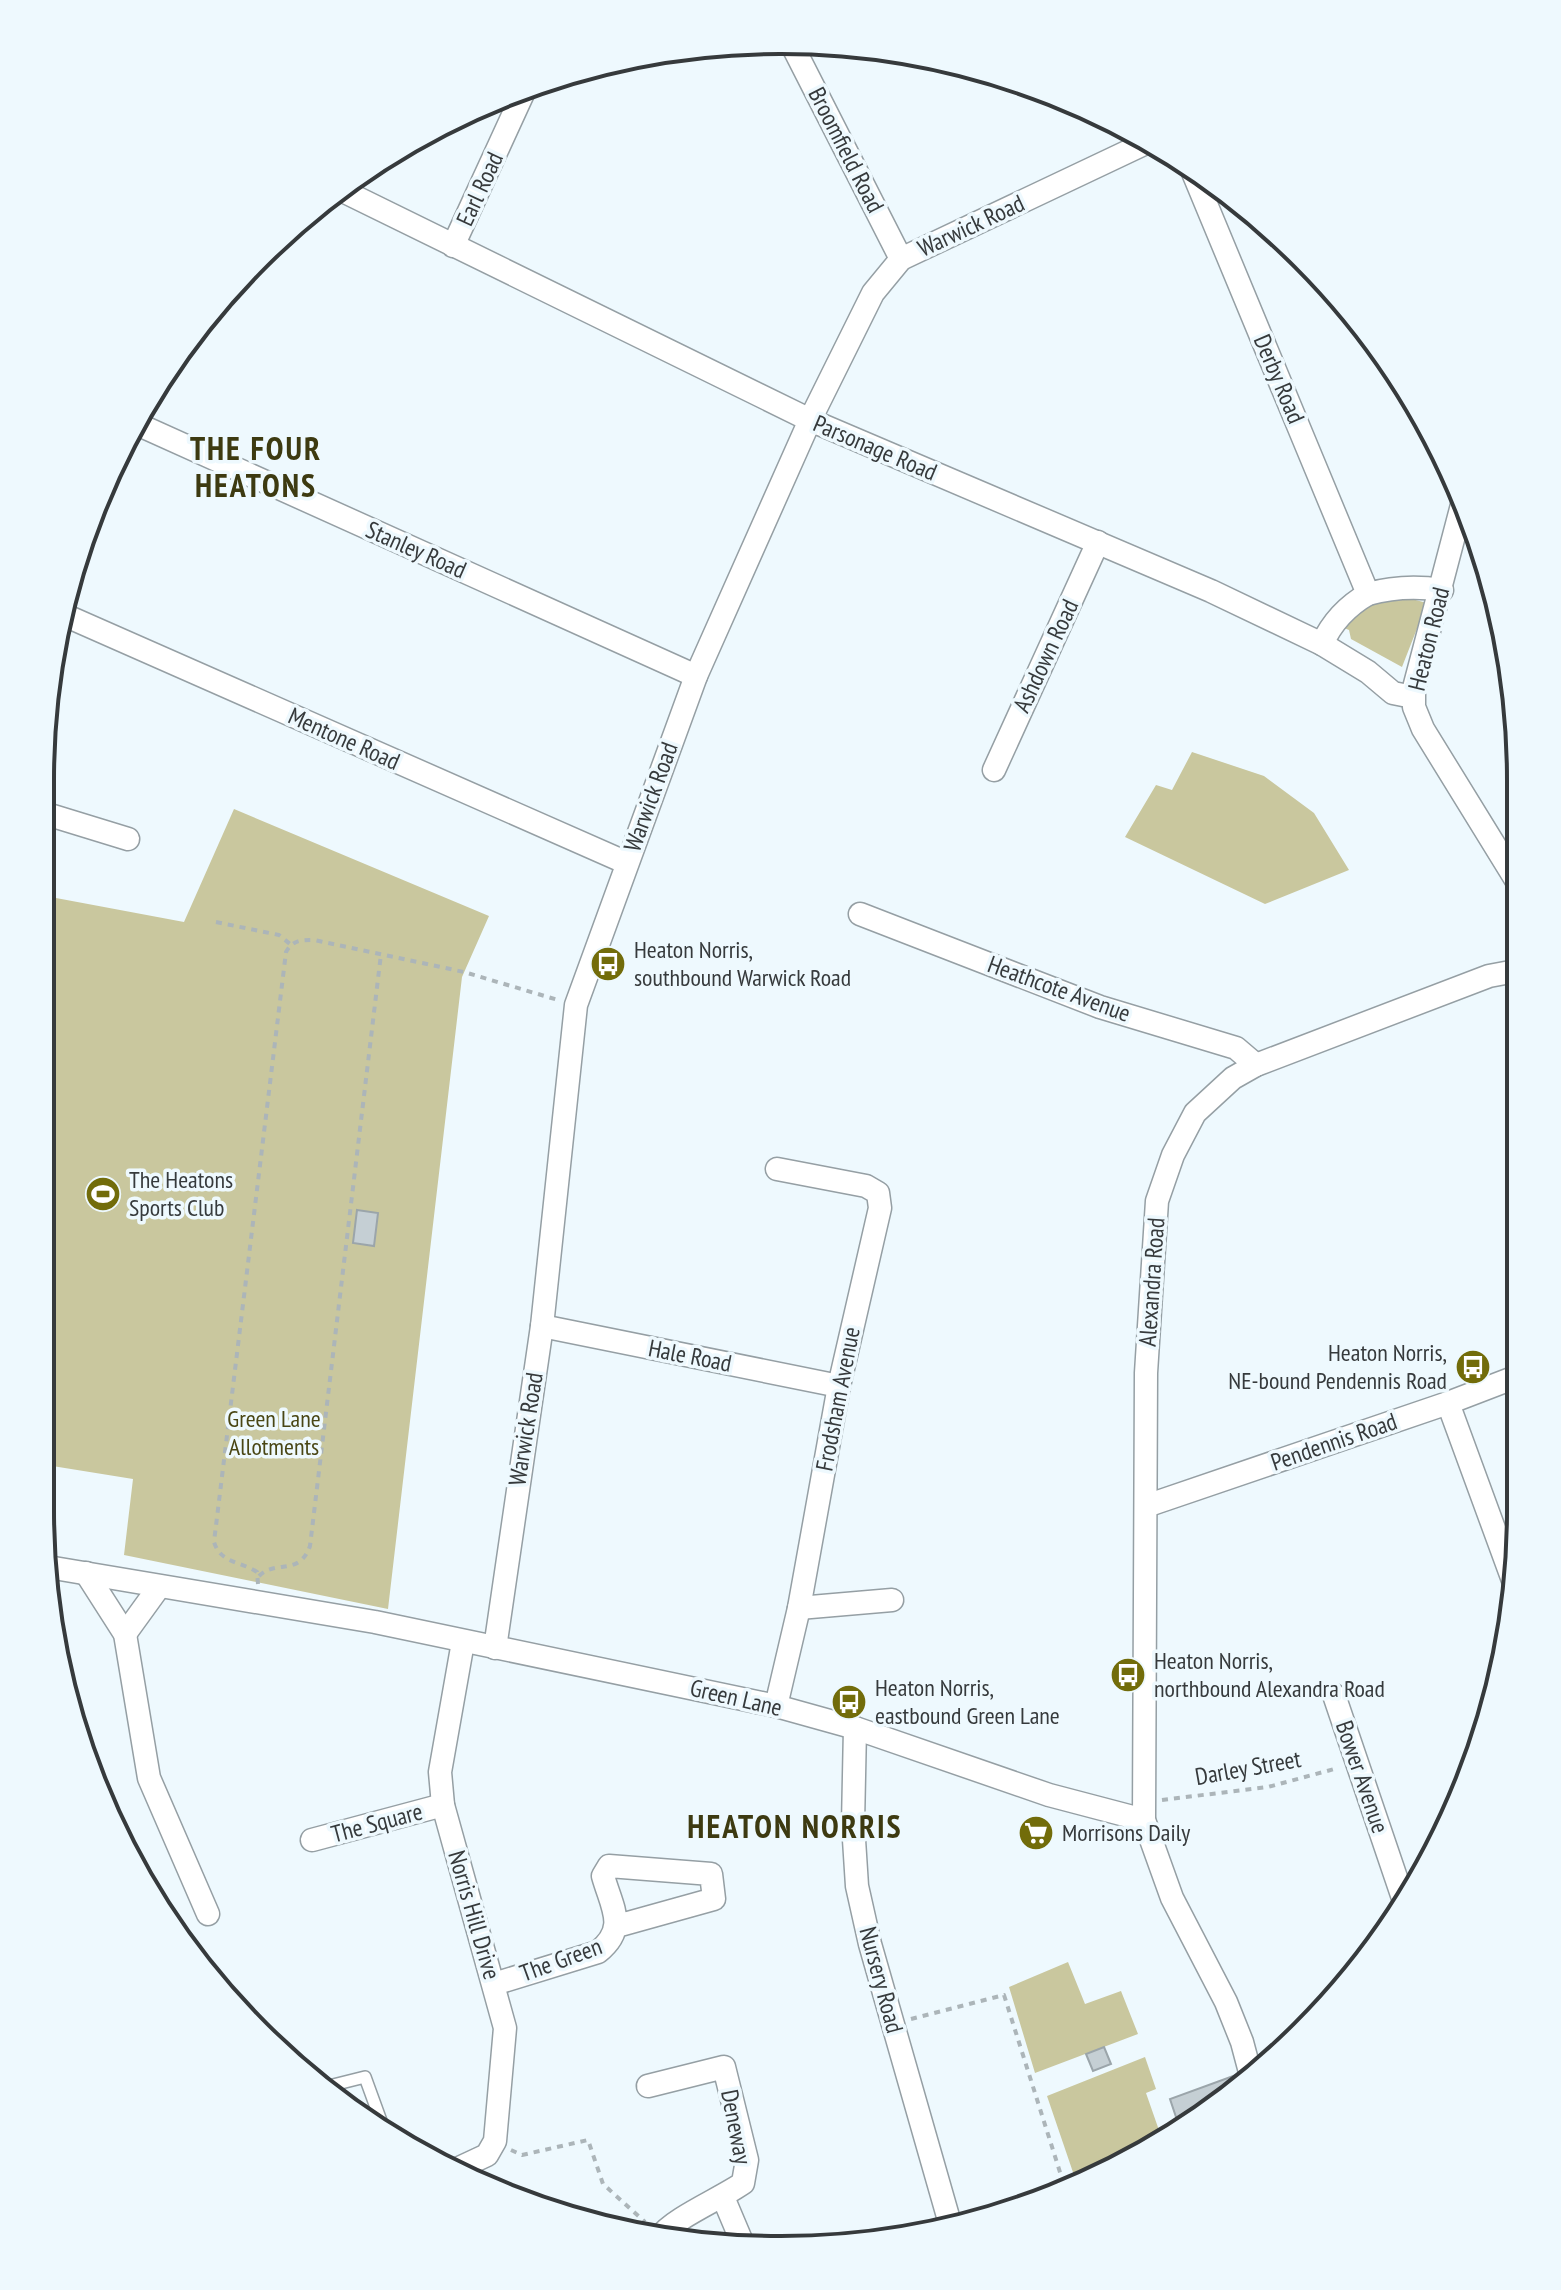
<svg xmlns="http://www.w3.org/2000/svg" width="1561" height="2290" font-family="'PT Sans Narrow',sans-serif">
<rect width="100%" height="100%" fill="#eef9fe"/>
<g fill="#c9c79e">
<path d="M1408,598l19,5 -25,64 -51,-28 -2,-9 -5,-2c14,-24 38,-27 64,-30z"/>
<polygon points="1192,752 1264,776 1314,813 1349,870 1265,904 1125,837 1156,785 1172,790"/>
<polygon points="234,809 489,916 462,977 388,1609 124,1555 133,1479 40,1464 40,895 184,922"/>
<polygon points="1068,1962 1085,2004 1121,1991 1138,2034 1035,2073 1009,1987"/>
<polygon points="1145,2057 1156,2089 1146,2093 1161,2136 1108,2173 1077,2184 1047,2096"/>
</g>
<g fill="#c5cfd4" stroke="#9ba5aa" stroke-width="2">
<polygon points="357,1210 378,1213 374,1246 353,1243"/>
<polygon points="1104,2047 1111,2064 1093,2071 1086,2054"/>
<polygon points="1236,2075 1239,2080 1178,2123 1170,2099"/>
</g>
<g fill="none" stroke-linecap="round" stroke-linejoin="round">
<defs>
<polyline id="service" points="337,2094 333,2085 365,2077 381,2121"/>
<g id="minor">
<polyline points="790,41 901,259"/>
<path d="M1189,163l179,431c25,-7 48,-8 74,-4"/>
<polyline points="339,189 810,420 1211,591 1322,644 1368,672 1393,693 1413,697"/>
<polyline points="453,246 526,87"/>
<polyline points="137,424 696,676"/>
<polyline points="1462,505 1414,688 1414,707 1423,729 1521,888"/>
<polyline points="62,614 627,863"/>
<path d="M1322,644c10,-22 25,-38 46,-50"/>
<polyline points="994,770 1098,542"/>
<polyline points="40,812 128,839"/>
<polyline points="860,914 1100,1007 1236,1048 1256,1065"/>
<polyline points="542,1326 839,1386"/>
<polyline points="1448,1403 1514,1583"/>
<polyline points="1146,1506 1448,1403 1521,1375"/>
<polyline points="48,1567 375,1622 776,1706 855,1728 1049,1795 1144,1820"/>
<polyline points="86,1573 125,1634 149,1778 208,1914"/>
<polyline points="799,1608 892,1600"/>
<polyline points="125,1634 159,1587"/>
<polyline points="495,1648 542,1326 576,1005 696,676 810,420 873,293 901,259 1148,142"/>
<polyline points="1334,1695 1405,1904"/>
<polyline points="776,1706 799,1608 839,1386 880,1208 878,1193 866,1186 777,1169"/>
<polyline points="855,1728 853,1824 857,1886 870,1944 951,2227"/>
<polyline points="312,1840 443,1805"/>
<path d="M494,1984l104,-32c30,-24 14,-44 5,-76l6,-10 102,8 3,25 -97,27"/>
<polyline points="1250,2072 1242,2042 1226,2002 1172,1898 1144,1820 1146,1373 1157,1201 1173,1155 1195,1113 1233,1078 1256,1065 1489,976 1521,970"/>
<path d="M648,2086l76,-19 23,93 -4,23c-21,15 -71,36 -83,54"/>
<polyline points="457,2169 487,2155 495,2141 505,2028 443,1805 440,1772 463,1642"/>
<polyline points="723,2197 742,2242"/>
</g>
</defs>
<use href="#service" stroke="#959fa4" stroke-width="14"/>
<use href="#minor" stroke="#959fa4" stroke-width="25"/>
<g stroke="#acb5b9" stroke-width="4" stroke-dasharray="6 6" stroke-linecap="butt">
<polyline points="216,922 279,935 290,944"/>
<path d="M259,1576c17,-17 40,1 51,-30l71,-592"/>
<path d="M258,1584l-1,-12c-16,-11 -36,-8 -43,-30l72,-590c7,-12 14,-12 28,-12l150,32 94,28"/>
<polyline points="1162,1800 1268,1787 1338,1768"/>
<polyline points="911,2019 1004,1995 1065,2188"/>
<polyline points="511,2150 522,2155 588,2140 603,2184 645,2222"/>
</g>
<use href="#service" stroke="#fff" stroke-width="11"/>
<use href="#minor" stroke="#fff" stroke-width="22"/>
</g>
<defs>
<symbol id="bus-disc" viewBox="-11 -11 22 22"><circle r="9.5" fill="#726c0a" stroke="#eef9fe"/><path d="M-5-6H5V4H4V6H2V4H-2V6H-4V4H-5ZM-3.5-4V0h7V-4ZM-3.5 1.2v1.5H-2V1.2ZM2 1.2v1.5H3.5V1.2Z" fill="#fff"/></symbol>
<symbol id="stadium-disc" viewBox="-11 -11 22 22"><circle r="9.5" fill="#726c0a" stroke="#eef9fe"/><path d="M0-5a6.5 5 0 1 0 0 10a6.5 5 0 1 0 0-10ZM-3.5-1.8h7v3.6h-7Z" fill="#fff"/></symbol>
<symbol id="supermarket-disc" viewBox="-11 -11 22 22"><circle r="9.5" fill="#726c0a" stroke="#eef9fe"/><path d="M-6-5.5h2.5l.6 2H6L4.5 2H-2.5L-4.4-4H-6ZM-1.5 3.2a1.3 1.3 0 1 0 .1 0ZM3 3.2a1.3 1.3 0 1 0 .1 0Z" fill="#fff"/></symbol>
</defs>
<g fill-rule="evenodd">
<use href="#bus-disc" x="588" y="944" width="40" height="40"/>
<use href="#stadium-disc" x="83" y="1174" width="40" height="40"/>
<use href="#bus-disc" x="1453" y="1347" width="40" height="40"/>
<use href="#bus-disc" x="1108" y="1655" width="40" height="40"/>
<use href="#bus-disc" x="829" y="1682" width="40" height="40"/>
<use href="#supermarket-disc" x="1016" y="1813" width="40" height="40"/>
</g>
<g text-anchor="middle" stroke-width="7" stroke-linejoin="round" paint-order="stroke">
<g font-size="24" fill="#363a3c" stroke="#eef9fe">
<text transform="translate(846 150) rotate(63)" y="8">Broomfield Road</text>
<text transform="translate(480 189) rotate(-65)" y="8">Earl Road</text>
<text transform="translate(971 226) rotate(-25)" y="8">Warwick Road</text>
<text transform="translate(1279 379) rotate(67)" y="8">Derby Road</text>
<text transform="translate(875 448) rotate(23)" y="8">Parsonage Road</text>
<text transform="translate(416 550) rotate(24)" y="8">Stanley Road</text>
<text transform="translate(1429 639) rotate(-76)" y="8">Heaton Road</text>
<text transform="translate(1046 656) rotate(-65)" y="8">Ashdown Road</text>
<text transform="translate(344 739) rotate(24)" y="8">Mentone Road</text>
<text transform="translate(651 797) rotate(-70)" y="8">Warwick Road</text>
<text transform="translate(1059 989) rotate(20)" y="8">Heathcote Avenue</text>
<text transform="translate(1152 1282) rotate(-86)" y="8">Alexandra Road</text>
<text transform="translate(690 1356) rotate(11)" y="8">Hale Road</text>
<text transform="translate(838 1399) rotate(-79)" y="8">Frodsham Avenue</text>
<text transform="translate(526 1429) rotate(-81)" y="8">Warwick Road</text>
<text transform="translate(1334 1442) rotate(-19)" y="8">Pendennis Road</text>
<text transform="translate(736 1698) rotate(13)" y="8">Green Lane</text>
<text transform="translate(1248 1768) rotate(-10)" y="8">Darley Street</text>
<text transform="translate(1362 1777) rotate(71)" y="8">Bower Avenue</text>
<text transform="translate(377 1823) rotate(-15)" y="8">The Square</text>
<text transform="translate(474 1915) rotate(74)" y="8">Norris Hill Drive</text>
<text transform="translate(561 1960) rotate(-20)" y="8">The Green</text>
<text transform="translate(881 1980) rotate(75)" y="8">Nursery Road</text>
<text transform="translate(736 2127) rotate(79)" y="8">Deneway</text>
</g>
<g font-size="24" fill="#363a3c" stroke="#eef9fe" text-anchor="start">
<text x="634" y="958">Heaton Norris,<tspan x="634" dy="28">southbound Warwick Road</tspan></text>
<text x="129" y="1188">The Heatons<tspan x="129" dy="28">Sports Club</tspan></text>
<text x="1447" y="1361" text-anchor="end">Heaton Norris,<tspan x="1447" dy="28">NE-bound Pendennis Road</tspan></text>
<text x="1154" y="1669">Heaton Norris,<tspan x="1154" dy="28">northbound Alexandra Road</tspan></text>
<text x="875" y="1696">Heaton Norris,<tspan x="875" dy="28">eastbound Green Lane</tspan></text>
<text x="1062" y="1841">Morrisons Daily</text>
</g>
<g font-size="24" fill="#494614" stroke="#eef9fe">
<text x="274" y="1427">Green Lane<tspan x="274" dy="28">Allotments</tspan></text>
</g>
<g font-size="32" font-weight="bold" letter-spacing="2" fill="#3d3a11" stroke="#eef9fe">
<text x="256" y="460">THE FOUR<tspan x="256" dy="37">HEATONS</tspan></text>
<text x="795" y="1838">HEATON NORRIS</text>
</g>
</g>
<path d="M0 0H1561V2290H0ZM780 54H781A726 726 0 0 1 1507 780V1510A726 726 0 0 1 781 2236H780A726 726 0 0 1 54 1510V780A726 726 0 0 1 780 54Z" fill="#eef9fe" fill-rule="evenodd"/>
<path fill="none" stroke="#363a3c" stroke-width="4" d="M780 54H781A726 726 0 0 1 1507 780V1510A726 726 0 0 1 781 2236H780A726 726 0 0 1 54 1510V780A726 726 0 0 1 780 54Z"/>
</svg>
